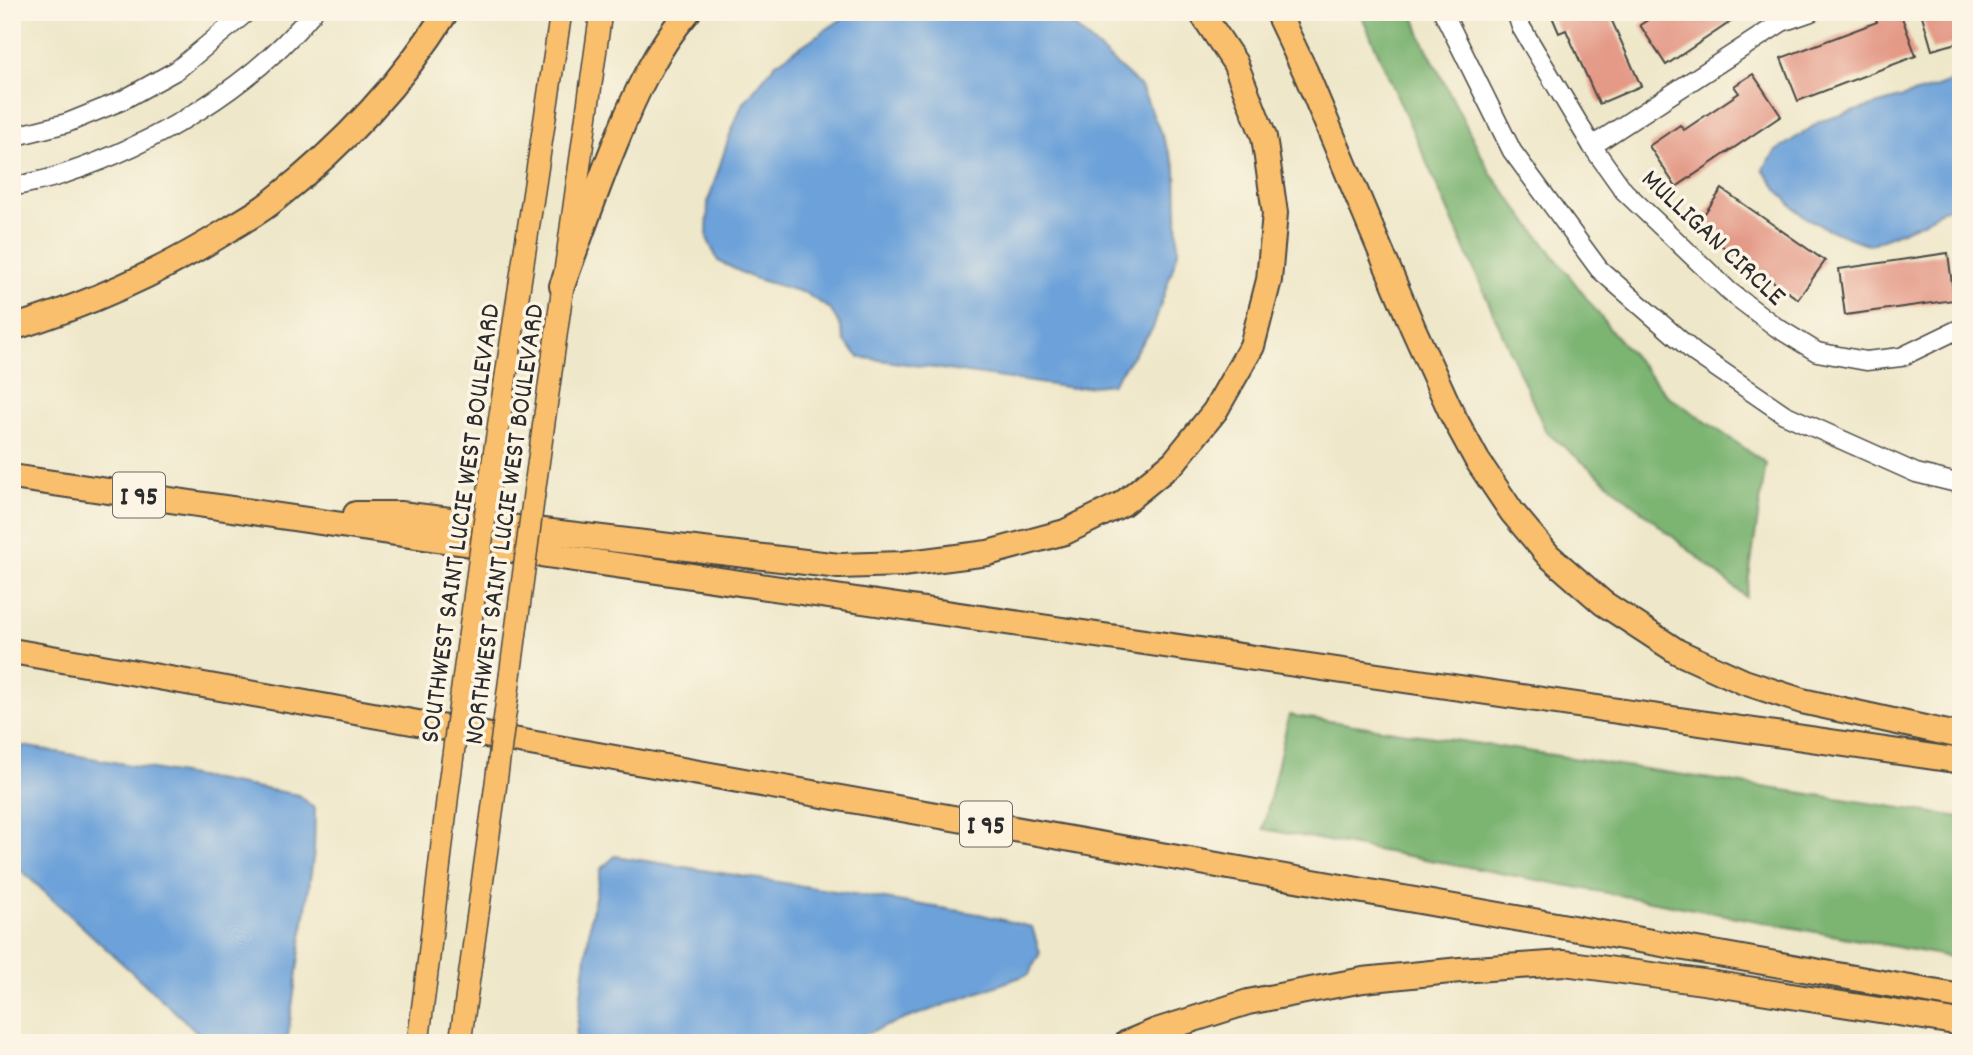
<svg xmlns="http://www.w3.org/2000/svg" width="1973" height="1055" font-family="Dekko,sans-serif">
<rect width="100%" height="100%" fill="#fcf5e5"/>
<filter id="ink" filterUnits="userSpaceOnUse"><feTurbulence type="fractalNoise" baseFrequency=".0143" numOctaves="2"/><feDisplacementMap in="SourceGraphic" scale="14" xChannelSelector="R" yChannelSelector="G"/><feConvolveMatrix kernelMatrix="1 2 1 2 8 2 1 2 1" color-interpolation-filters="sRGB"/></filter>
<filter id="wash" filterUnits="userSpaceOnUse"><feTurbulence type="fractalNoise" baseFrequency=".00686" numOctaves="4" result="noise"/><feDisplacementMap in="SourceGraphic" scale="28" xChannelSelector="R" yChannelSelector="G"/><feGaussianBlur stdDeviation="1.57" result="paint"/><feColorMatrix in="noise" values="0 0 0 0 0 0 0 0 0 0 0 0 0 0 0 0 0 1.4 0 .05"/><feComposite in="paint" operator="in"/></filter>
<g filter="url(#wash)">
<rect width="100%" height="100%" fill="#eee7c9"/>
<g fill="#7bb472" stroke="#53704e" stroke-width="2">
<polygon points="1360,12 1413,12 1422,39 1491,174 1611,330 1667,395 1766,463 1746,597 1546,432"/>
<polygon points="1289,715 1961,817 1961,959 1263,829"/>
</g>
<g fill="#6ca1d9" stroke="#4c6682" stroke-width="2">
<polygon points="860,12 1035,12 1064,17 1141,87 1176,168 1178,252 1153,328 1112,384 1072,388 859,357 845,342 840,325 830,309 805,293 753,278 718,261 707,238 708,202 729,137 742,105 776,63 845,17"/>
<path d="M1961,78v121l-40,24 -52,22c-19,-7 -56,-20 -70,-33 -14,-12 -26,-28 -36,-43l13,-18 45,-30 116,-34z"/>
<polygon points="12,744 299,795 315,809 314,851 287,1043 209,1043 12,862"/>
<polygon points="615,856 979,914 1032,927 1040,953 1029,974 840,1043 575,1043 591,917 601,869"/>
</g>
<g id="blocks">
<g fill="#e49a87">
<polygon points="1550,12 1608,12 1641,86 1599,104 1566,30 1559,33"/>
<polygon points="1660,12 1735,12 1738,17 1666,65 1640,25"/>
<polygon points="1887,12 1900,12 1916,56 1798,101 1781,58 1877,22 1875,17"/>
<polygon points="1921,12 1961,12 1961,42 1932,50"/>
<polygon points="1753,74 1781,116 1676,187 1649,146 1680,125 1684,130 1739,93 1734,86"/>
<polygon points="1722,189 1825,261 1798,299 1695,227"/>
<polygon points="1948,253 1954,300 1845,315 1839,269"/>
</g>
</g>
</g>
<g filter="url(#ink)">
<use href="#blocks" fill-opacity="0" stroke="#484743" stroke-width="2"/>
<g fill="none" stroke-linecap="round" stroke-linejoin="round">
<defs>
<g id="minor">
<polyline points="1443,12 1512,151 1599,269 1695,353 1784,414 1916,473 1961,484"/>
<polyline points="1516,12 1521,27 1592,146 1624,191 1730,292 1776,327 1817,352 1866,361 1901,357 1961,328"/>
<polyline points="12,137 67,123 121,101 177,70 247,12"/>
<polyline points="1592,146 1782,22 1811,12"/>
<path d="M12,187c17,-4 36,-7 52,-13 91,-30 188,-87 249,-162"/>
</g>
<g id="major">
<polyline points="489,488 561,12"/>
<polyline points="534,494 601,12"/>
<polyline points="418,1043 429,957 448,792"/>
<polyline points="460,1043 494,798"/>
</g>
<g id="highway">
<polyline points="1277,12 1305,71 1413,328 1452,414 1477,460 1512,512 1548,555 1603,603 1678,652 1744,682 1802,701 1961,736"/>
<path d="M562,286c18,-49 35,-99 55,-147 18,-45 39,-90 71,-127"/>
<path d="M12,328c79,-24 148,-55 218,-99 14,-9 31,-18 44,-29 67,-53 127,-116 172,-188"/>
<polyline points="12,477 1961,761"/>
<polyline points="356,514 400,514 839,566 902,564 988,553 1065,532 1122,504 1174,462 1215,411 1252,346 1269,280 1275,213 1264,137 1235,63 1201,12"/>
<polyline points="12,651 1961,997"/>
<polyline points="1127,1043 1156,1031 1248,1002 1363,980 1460,970 1564,963 1710,983 1961,1023"/>
</g>
</defs>
<use href="#minor" stroke="#484743" stroke-width="21"/>
<use href="#major" stroke="#484743" stroke-width="24"/>
<use href="#highway" stroke="#484743" stroke-width="28"/>
<use href="#minor" stroke="#fff" stroke-width="18"/>
<use href="#major" stroke="#f9bf6d" stroke-width="21"/>
<use href="#highway" stroke="#f9bf6d" stroke-width="24"/>
<defs>
<g id="major-bridge">
<polyline points="448,792 489,488"/>
<polyline points="494,798 534,494"/>
</g>
</defs>
<use href="#major-bridge" stroke="#484743" stroke-width="24" stroke-linecap="butt"/>
<use href="#major-bridge" stroke="#f9bf6d" stroke-width="21"/>
</g>
</g>
<g text-anchor="middle" stroke-width="7" stroke-linejoin="round" paint-order="stroke">
<g fill="#fcf5e5" stroke="#6a6863" stroke-width="2">
<rect x="113" y="472.5" width="52" height="45" rx="5"/>
<rect x="960" y="801.5" width="52" height="45" rx="5"/>
</g>
<g font-size="26" font-weight="bold" fill="#2b2b2b">
<text x="139" y="504">I 95</text>
<text x="986" y="833">I 95</text>
</g>
<g font-size="28" fill="#2b2b2b" stroke="#fcf5e5">
<text transform="translate(1715 236) rotate(43)" y="10">MULLIGAN CIRCLE</text>
<text transform="translate(458 523) rotate(-82)" y="10">SOUTHWEST SAINT LUCIE WEST BOULEVARD</text>
<text transform="translate(502 524) rotate(-82)" y="10">NORTHWEST SAINT LUCIE WEST BOULEVARD</text>
</g>
</g>
<rect width="1973" height="1055" fill="none" stroke="#fcf5e5" stroke-width="42"/>
</svg>
